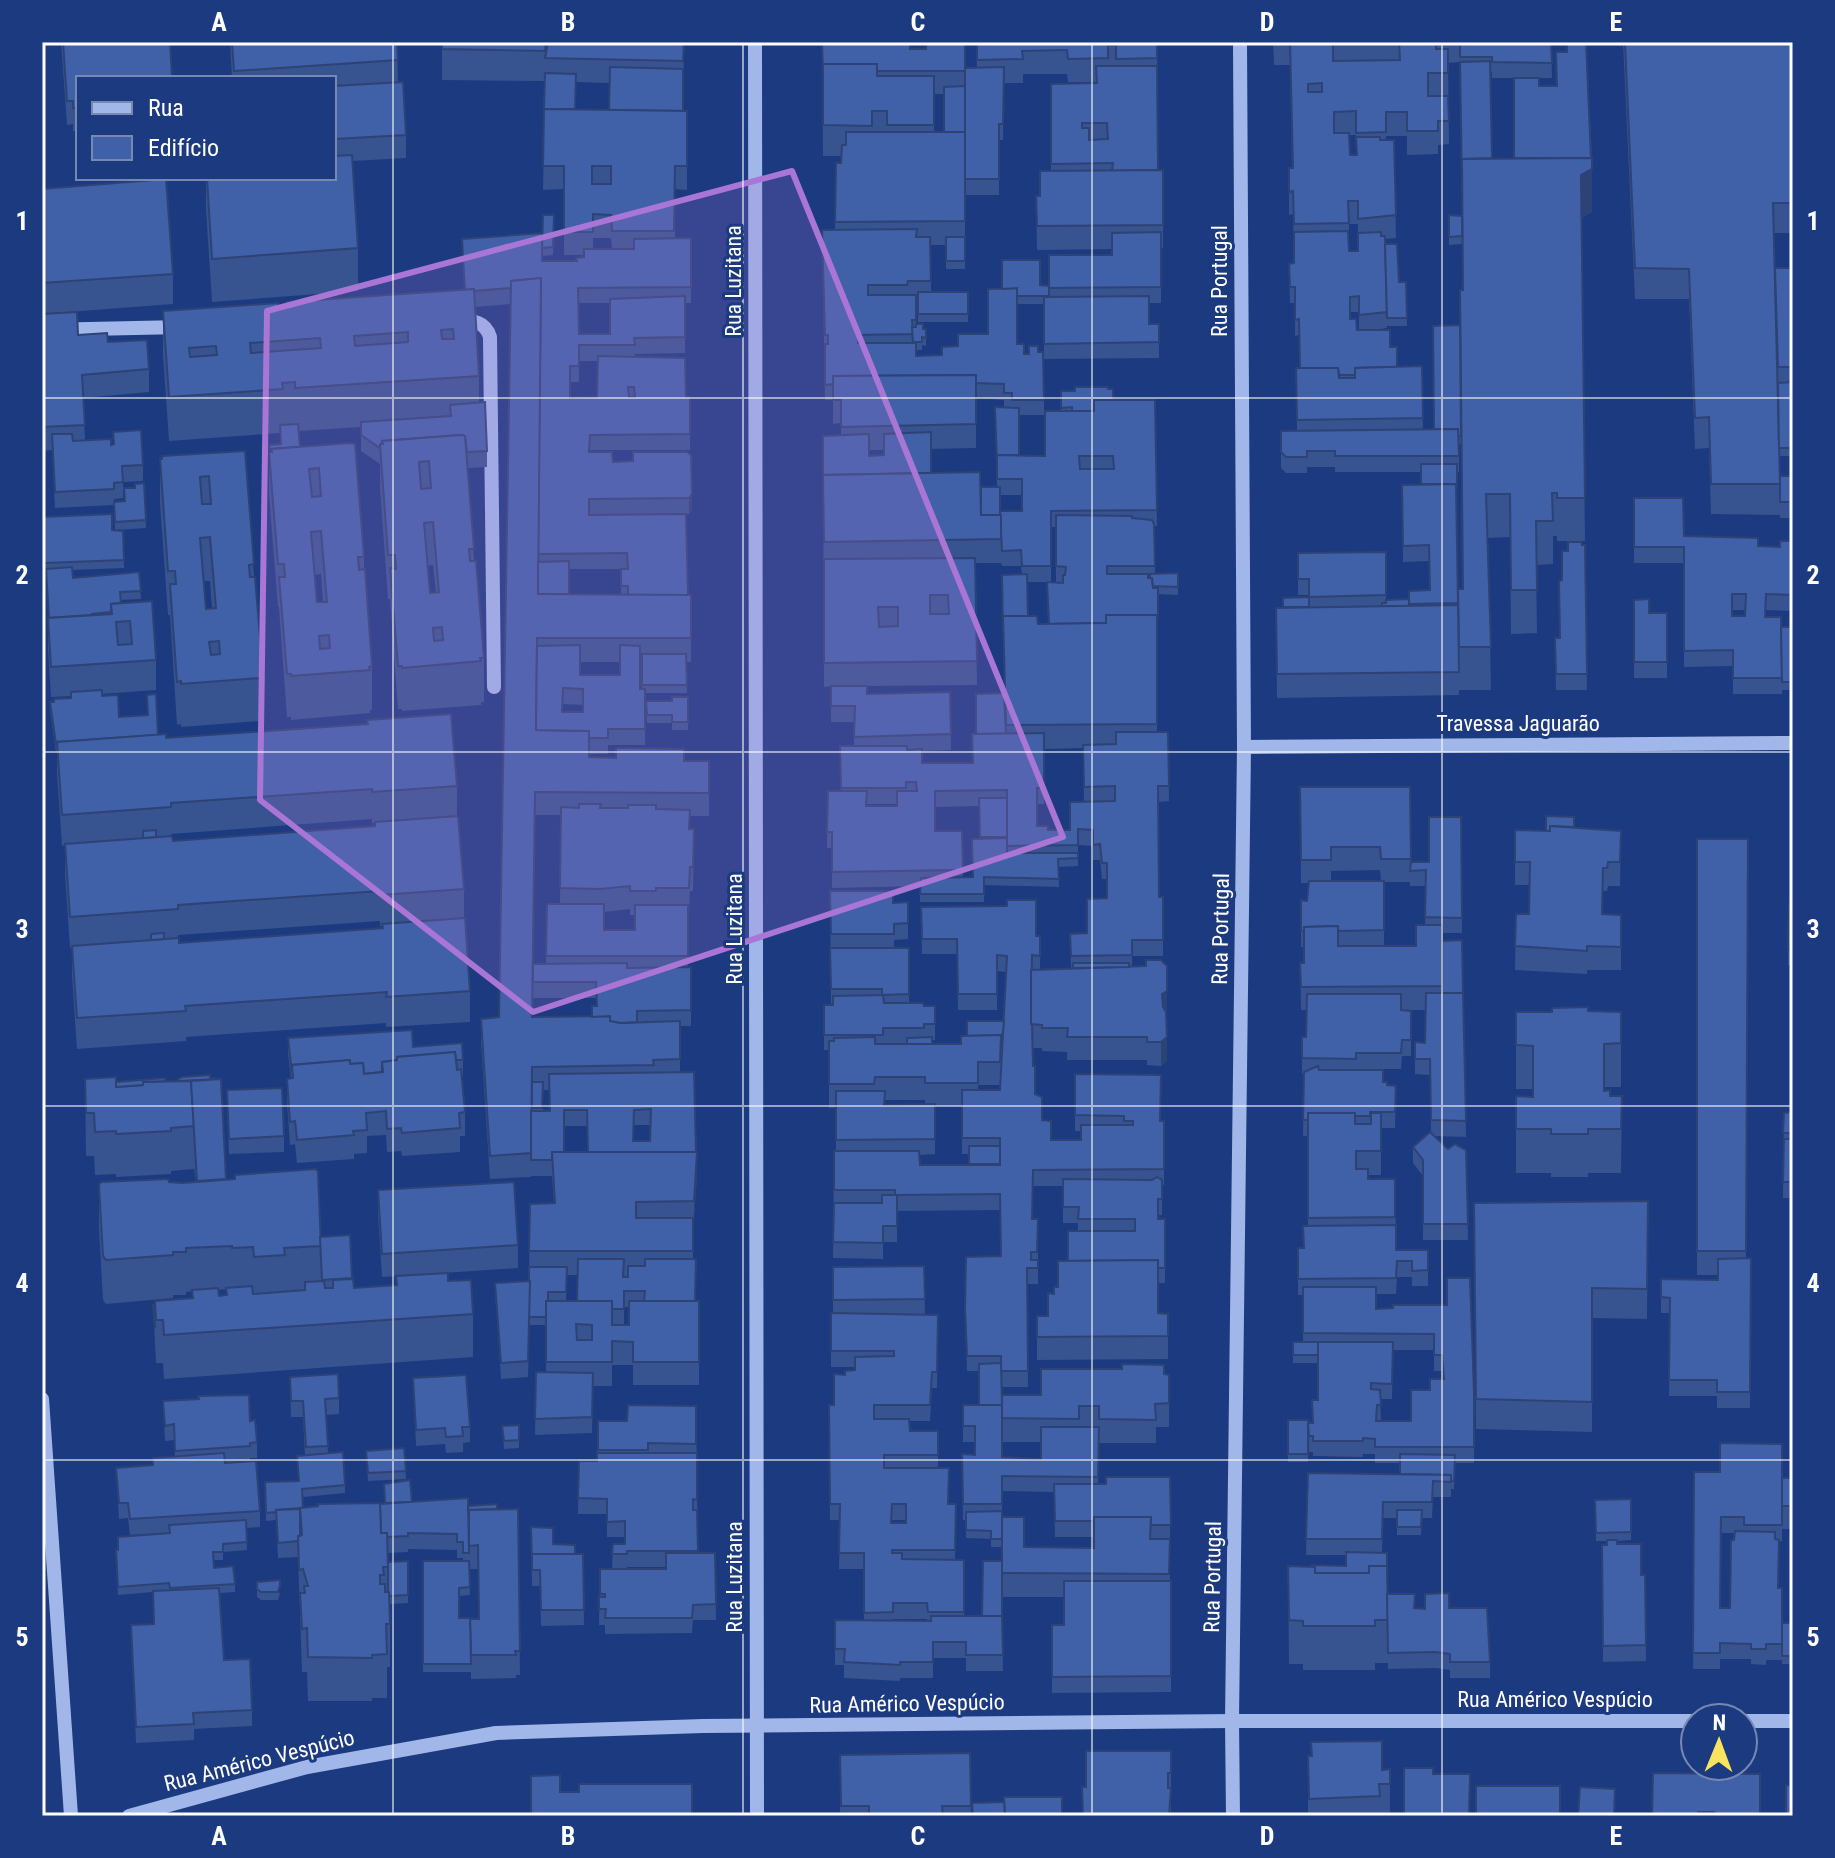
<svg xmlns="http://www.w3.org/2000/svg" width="1835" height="1858" font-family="'Roboto Condensed',sans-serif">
<rect width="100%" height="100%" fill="#1c3a80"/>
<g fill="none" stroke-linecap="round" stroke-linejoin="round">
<g stroke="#a1b7e9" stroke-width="14">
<polyline points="755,42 757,1816"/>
<path d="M458,321c16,0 27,0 32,16l4,350"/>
<polyline points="42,330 182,327"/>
<polyline points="1244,747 1793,743"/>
<polyline points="42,1399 71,1816"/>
<polyline points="1743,1721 1793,1721"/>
<polyline points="129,1816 307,1767 496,1733 703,1726 1232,1721 1695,1721"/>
<polyline points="1233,1816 1232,1721 1244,747 1240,42"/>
</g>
</g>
<g fill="#375390" fill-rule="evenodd">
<polygon points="61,42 170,42 78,78 78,131 73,131 73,124 67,125"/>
<polygon points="230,42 397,42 398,82 406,135 406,158 352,161 358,248 358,291 212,302 206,209 206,178 334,178 334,78 232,78"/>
<path d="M442,42h242l-1,69h4v79l-12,-1v50l16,-1v65h-6v50l-50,1v3l51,40h4v53h-100v2l23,10 20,-1 54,-9 5,58 -3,4h-44l43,81h3v67h-5l1,31h-42v52h-37v9h-19v3l120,4v55h-19v13h4l-1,62h-3l-1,21h-1v55h3v59h-11v46l17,104 -4,49v34l3,42h3v84h-66v-20h-21v21h-19l-1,47 -57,2 1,-63h10v-47h-17l-1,52 -27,2 -6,-96 34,-2 1,-77 24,-1 -2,-27h-21v-1v2l-41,2 -9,-137v-23l18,-2 12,-713 -36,3 4,69v27l8,48v16l-19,1 6,93 10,97v44h-3v3l-79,6v-2h-4l-8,-110h-2l-8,-112v-23l-19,-13v-24l-62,4 1,16 50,-4 14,114v12l8,97v44h-2v3l-79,7v-3h-4l-8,-110h-1l-9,-112v-50l11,-1v-11l-111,8 -6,-86v-44l115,-1 186,-20 -2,-51 80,-6 12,-18 -1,40 -11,1v5h34l8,-4v-2h-20v-66l-21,1 2,-109 -103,-1zM576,82l33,1v27l-34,-1zM593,238h18l1,11h-19zM578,303h32v31h-31zM579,361h19l-1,36 -27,1v-16h9zM433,565l3,28h-6l-2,-27zM569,569h58h-6v25h-52zM321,574l2,28h-6l-2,-27zM580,662h40v13h-40zM640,662h2v27h-2zM563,704l20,1v7h-21zM535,815h26l-1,89h-13l-1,60 -13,14zM630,909v6h5v15h-31v-18zM533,998h63v8l-4,11h-59zM543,1090h6l1,21h-7zM634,1125h17l-1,16h-17zM564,1126h23l1,26h-24zM567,1275h10v26h-29v-1h18zM624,1307h5v18h-5z"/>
<path d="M822,42l88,7h16l39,19h12l-1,-26h181l1,128h5v78h-2v55h-12v21h10v34l-115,1v-55h-27v40l7,10 14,-2 6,48v15h-25v40l26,1 16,-45v-20l47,-2 5,11h42l2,126h-2v47h23v22l-20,-1v39h-1v99h11l1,69 -11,1 1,95h4v59h-31v11l35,47v46l-6,6 -14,-1v-5h-80v-8l-25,-1v-3h-9l2,46 7,26 9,20h30v-9h-6v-57l85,47h4v64h-2v30h-4v4h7v64h-7v30l10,1v45l-131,1v-44h11l6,-22 24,-63v-8h-15v-37h-30v33h5v65h-11l1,103h-27l1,18 39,-10 128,-20v52h-13v16h-57l-1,41 72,-7v104h1v111l-119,1v-68h12v-28h-62l1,74h-37v-13h-33v20h-33v3l-56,-3v-13h-9v-45h29v-51h-25l1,-49h-10l-1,-115h5l11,-30 10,-5v-3h-24v-54h2v-46l91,-1 1,48 13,1 -1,73h-5l-2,33h-21l1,10h28v37l11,36h7l-1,55 9,1v56h18l20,-55 22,-14 70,1v-11h-39l-1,-45 -52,-1v56h-11v-8l-25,-1v-18h-3l-1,-66 13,1v-13h-12v-37h16v-34h-12l-2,-48 1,-66 35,-1 -1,-46 -103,1v31h-14v17l-50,-1 1,-107h2v-43h-7v-58h-5v-45h9l-2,-1 -1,-113 63,12 15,-1v37l-14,1v8h15v55l15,3h11v34h-3v4h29l6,-8 37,-15 2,-49 -9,-1v39h-39l-1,-56h-35l-1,-47 119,29v33l31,-1 -1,-34 17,-1 20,-35v-19h-5l-2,-19h-7v-14l-15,-1v21l-20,1 1,20 -75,-2v17h-64v-16l-88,2v-40h-5l1,-57h13l-1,-45h14v-24h-23v-36l-7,1 -1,-251 18,-1v-12l-8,1v-24h-8l-3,-170h13l1,-67h5v-7h-18zM1023,74h44l1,8h29l-1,1 -45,1v87l-11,25h-4l1,54 75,-1v6h-63v31l-47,3 -14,45 -30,12 -16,10h-26v-6h6v-5l4,1v-9l-3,-8 -7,-2v-30h2v25h50v-30h-37v-47h15v24h19v-74h34v-55h4l1,-57h19zM934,94h10v38h-10zM976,398l28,2v7h-9l2,80h-16l-50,-14v-24l45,-1zM869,450h15v5l-15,1zM1000,495h22v16l-22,2zM1051,527h5v55h-9l1,42h-10l-10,-8 -1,-34h24zM975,563h26l1,3h19l1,8 -20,1 3,135 -29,24 -4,29h-50v-12l29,-1 -1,-58 -83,2v-8l110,-1zM1083,748l1,54 -14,28h-22l-11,-4v-22h7v-55zM867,804h30v2h-30zM979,806l1,33 -7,38h-10l-1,-46h-27v-24zM978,1085h22v5h-22zM885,1100h40v4l-41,1zM935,1106h27v48h7v11h-49v-10l15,-1zM1002,1442h39v17l-39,-2zM892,1520h14v3h-14zM893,1619h34v2l-34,-1z"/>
<path d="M1273,42h278l1,36h-20l7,8h17v-34h10v-10h20l6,116v54l-11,6 4,323h-28v-5h-4v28l-17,1 1,68 -26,1 -1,-97 -22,1 3,152h-32v-5v10l-182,3 -1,-90h7l26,-11v-2h-11v-42l88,-1v51l23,-4 21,-9 -1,-29 -26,1 -1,-77 19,-1v-12h-86v-5h-28v6h-21l-5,-5v-37h16l-1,-63h4l-1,-33 -4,1v-33h-5l-1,-39 5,-1 -1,-49 -4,1v-47h3l-2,-103h-16zM1460,62l2,154 -13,-1v30l13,-1 1,46 -3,35 -26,104h-11l-1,-63 -25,1 -7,-20 -17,-17 14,-2v-2h20l-1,-44h-7l-14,-38v-5l11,-1 -2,-98h-8v-4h21v19l31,-1v-9l11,-1 -1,-81zM1490,72h2v6h22v80h-22zM1349,135h7v20h-6zM1349,224h9v27h-9zM1350,312h9v18h-2l-7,-11zM1459,444h2l1,145h-4l-2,-93 1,-24h2z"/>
<polygon points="1623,42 1793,42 1793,233 1774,233 1775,276 1793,268 1793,456 1779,456 1780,478 1793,476 1793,518 1780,518 1780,515 1711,514 1709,448 1695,449 1689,299 1635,299"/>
<polygon points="42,189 173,274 173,304 42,314"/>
<polygon points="42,314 78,335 108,342 149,369 149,392 83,398 85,440 113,444 113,432 143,465 143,481 123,482 123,498 114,499 114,502 124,501 135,488 144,483 146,528 115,530 114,505 55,508 52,450 42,451"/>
<path d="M245,451l9,126 9,97v43l-3,1v3l-79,6v-3l-4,1 -7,-110h-2l-8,-112v-44zM204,581h6l2,27 -6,1z"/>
<path d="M1634,498l50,38 74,10 22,1 13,-6v70l-27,-1 -1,7 16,10h12v63h-11v-7v11h-49v-28l-49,1v-104h-50zM1732,610h13v6h-13z"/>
<path d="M42,517l70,13 11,1 1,37 -52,2 1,8 66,-6 2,27 -21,1 1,3 35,57v30l-54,4v2l17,21 47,21 291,48v30l7,73v30l6,72v31l-84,5v-4l-200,14v4l-109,8 -5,-73v-28h-2l-5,-74v-29l-3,1 -5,-73v-21h-1l-6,-42v-8l21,-4v-2l-20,1 -3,-48v-31h1l-3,-47h-2zM372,819v4h3v3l-202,15 -2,-5v-2zM380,921v5h2v2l-203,15 -1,-5v-3z"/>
<polygon points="1582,545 1585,545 1587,690 1556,690 1555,638 1560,638 1562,580 1568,551"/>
<polygon points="1634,600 1649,613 1667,613 1667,678 1634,678"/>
<polygon points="688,697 688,730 672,730 672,723 647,723 646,701 672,701"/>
<path d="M1300,787h110l1,80 18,-5 32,-45 1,116h-20v8l20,-1 4,197 -32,-1 14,13 18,1 2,90h-45v-64l-10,-13v-16l18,-14 -1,-58 -15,-1v-32l10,1 1,-33h-25l10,1v45h-9l-1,13h-45v1l27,12 4,3 9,1 -1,42h-14v47h-13v4h27l1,71h32v36h-16v-9h-15l-1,17h-20v15l71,-4 27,87v71h-19l-1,26h-3v8h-18l-1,21h-10l-1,17h-24v-17h-14l-1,35 5,41 27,14h35l41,54v16h-40v-8l-14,-2 -48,1v-6h-13v7h-72v-6h-14l-1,-98h58v-11h-40l2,-82 92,1v-11h-25v-9h-12v3l-50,-1v-4h-4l-1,-6v16h-20v-42l24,3 6,-23v-37h-25v-21h10v-47h-5v-47h5l5,-22v-90h-5l1,-62h-2v-37h4l1,-27h-6l-1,-47h4v-16h-3v-47l6,1 2,-18h-8zM1380,870l1,11h-50v-10zM1384,882h26v4h16l-1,39 -9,21h-32zM1393,1350h41v21h8l1,8 -13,11 -19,31h-30l-1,-22h12z"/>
<polygon points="1574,827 1621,831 1620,886 1608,886 1607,891 1603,891 1603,914 1621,915 1621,970 1587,970 1587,974 1515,970 1516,914 1529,914 1529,885 1515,885 1515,830 1546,831"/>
<polygon points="1697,839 1748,839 1746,1259 1751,1258 1750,1408 1717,1408 1717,1396 1669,1396 1670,1313 1661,1313 1661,1279 1718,1280 1718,1275 1697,1275"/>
<polygon points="1789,898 1793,898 1793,996 1791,996 1791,965 1788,965"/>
<polygon points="1588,1011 1621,1012 1621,1087 1604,1087 1604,1091 1610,1096 1622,1096 1621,1173 1588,1173 1588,1177 1551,1177 1551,1173 1516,1173 1516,1129 1533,1097 1533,1089 1516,1089 1516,1012"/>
<polygon points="288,1038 413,1047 463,1060 463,1076 462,1076 465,1112 465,1136 460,1136 460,1152 402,1156 401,1151 387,1152 386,1135 367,1136 367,1153 354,1154 354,1159 297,1163 295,1144 290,1145 287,1102 287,1079 291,1078 288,1054"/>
<path d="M85,1079l31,3 62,-1 48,99 94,57 30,-2 2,45 2,8 42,-3v-9l52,5 25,33v43l-309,22 -1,-16h-7l-3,-58 39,-7v-7l-6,1v3h-13v3l-67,6 -3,-4 -4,-71v-44l97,-3 -2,-15v2l-23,2v3l-55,3v-3l-21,1 -1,-19h-8zM226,1289v6l-7,1 -1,-6z"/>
<polygon points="227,1090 284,1136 284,1152 229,1154"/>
<polygon points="1793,1112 1793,1198 1783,1198 1784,1113"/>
<polygon points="378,1190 518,1245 518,1268 382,1277 378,1214"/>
<polygon points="1648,1201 1647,1319 1592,1318 1592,1432 1476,1429 1474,1203"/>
<path d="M290,1377l49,21v16l-13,1 2,38 17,32v8l-42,4v11l109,-6 85,7h21l2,166h-4v3l-45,1v-7h-48v-111h40v-3h-6v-8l-49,-1v3l-21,1 1,9 20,-1v42l-18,1v63h-3v31h-15v3h-64l-1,-29h-5l-4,-115 -20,1 -2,-38 -10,1 -1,-39 34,-1 -2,-25 8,-1 -2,-38h-12zM469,1569h9l1,50 -9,14 -11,-15v-22l11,-1z"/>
<polygon points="413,1378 470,1427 470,1442 463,1443 463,1452 446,1453 445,1444 416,1446"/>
<polygon points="163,1401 250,1421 257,1442 257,1458 250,1458 250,1461 260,1511 260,1527 246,1528 247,1550 223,1552 223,1560 214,1560 214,1568 235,1584 235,1592 220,1593 224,1660 252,1710 252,1726 194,1729 194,1740 136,1743 131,1625 154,1624 153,1592 118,1595 116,1558 169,1533 130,1535 128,1518 119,1519 116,1468 153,1465 175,1456 174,1440 165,1441"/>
<path d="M696,1406l2,147h17l1,67h-23l-1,13 -87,1v-9h-6l1,-56h12l1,-25h12v-7h-18v-23h-29l1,-53h18l1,-40h29zM627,1567h39v2h-39z"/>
<polygon points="519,1425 519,1448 504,1449 502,1426"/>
<polygon points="404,1448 406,1479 368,1481 366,1451"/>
<path d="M1694,1472l99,6v51h-11v12h-3l-1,47 4,35h11v41h-11v-4h-16v5l-15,-1v-5h-31v10h-27zM1721,1533h14l-5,75h-10z"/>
<polygon points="1631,1499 1631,1540 1617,1541 1617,1544 1641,1575 1645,1575 1646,1661 1603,1662 1602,1545 1607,1545 1607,1541 1596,1541 1595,1500"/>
<polygon points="531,1527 553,1544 575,1554 583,1554 584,1625 541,1626 540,1586 532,1586"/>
<polygon points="257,1582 280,1593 278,1600 261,1600 257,1597"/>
<polygon points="1171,1751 1171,1816 1082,1816 1082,1787 1086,1787"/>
<polygon points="970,1753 971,1816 840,1816 840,1755"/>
<polygon points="1308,1756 1382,1770 1390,1769 1390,1816 1308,1816"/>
<polygon points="1760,1774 1760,1816 1652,1816"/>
</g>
<g fill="#2d4376">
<polygon points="1592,158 1592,212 1581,218 1581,175"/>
<polygon points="692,494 692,510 689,514 689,498"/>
<polygon points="1167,991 1167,1014 1162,1018 1162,994"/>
<polygon points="1167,1037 1167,1060 1161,1066 1161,1042"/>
<polygon points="697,1152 697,1176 694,1225 694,1201"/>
</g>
<g fill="#4060a8" stroke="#2d4376" stroke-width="2" fill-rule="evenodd">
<polygon points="63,42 170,42 172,78 78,78 78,107 73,108 73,101 67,101"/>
<polygon points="232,42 397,42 398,60 234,71"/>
<polygon points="442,42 546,42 545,51 442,49"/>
<polygon points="548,42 684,42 683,61 545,58"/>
<polygon points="822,42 910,42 910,49 926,49 926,42 965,42 965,71 877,71 877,64 823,64 823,72"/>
<polygon points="977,42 1157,42 1157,58 1116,59 1116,45 1108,45 1108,58 1068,59 1067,50 1022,51 1023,59 977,60"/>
<path d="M1290,42h43v19l67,-1 -1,-18h37v7h12v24h-20v23h20l1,25h-11v10h-31v-19h-21v20l-30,1v-22l-22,1v21h15l1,22h7l-1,-18h24v3h14l2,75 -38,4v-18h-10l1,22 -55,1 -1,-33 -4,1v-24h4zM1322,83v9h-14v-8z"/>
<polygon points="1460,42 1551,42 1552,63 1492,62 1492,57 1460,57"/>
<polygon points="1567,42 1586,42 1591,158 1514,158 1514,78 1539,78 1539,86 1557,86 1556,52 1567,52"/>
<polygon points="1625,42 1793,42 1793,203 1773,203 1780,484 1711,484 1709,417 1695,418 1689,269 1635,268"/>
<polygon points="1490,61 1492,158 1462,159 1462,186 1460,62"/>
<polygon points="823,64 877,64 877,76 934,76 934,125 887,125 887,111 872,111 872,126 823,125"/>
<path d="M1096,66h61l1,104 -46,1 1,-8 -62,1v-80l46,-1zM1082,123h25l1,16 -19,1v-12h-7z"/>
<polygon points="610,67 683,69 683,111 609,110"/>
<polygon points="1004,67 1003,124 999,124 999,179 965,179 965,68"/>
<polygon points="545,73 576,74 575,109 544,109"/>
<polygon points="403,82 406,135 334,139 334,86"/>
<polygon points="965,86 965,132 944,132 944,87"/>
<path d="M544,109l143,2v55h-12l-1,65h-62l-1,-16 -18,-1v18h-29v-66h-21zM592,166h19v18h-19z"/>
<polygon points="846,132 965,132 965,221 835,222 836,163 841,163 842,145 846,145"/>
<polygon points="352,155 358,248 212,259 207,178 334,178 334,156"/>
<polygon points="1592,158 1592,169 1581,175 1585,498 1557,498 1557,493 1552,493 1553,521 1536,521 1537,590 1511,590 1510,494 1486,494 1491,647 1459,647 1458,589 1463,589 1460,290 1463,290 1462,159"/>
<polygon points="1163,170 1163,225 1037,226 1036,196 1040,196 1040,171"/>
<polygon points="166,179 173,274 42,283 42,189"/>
<polygon points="543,215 554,215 553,247 542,248"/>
<polygon points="1449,215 1462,216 1462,236 1449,237"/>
<polygon points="917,229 916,237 930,237 931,281 908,281 907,285 868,285 868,295 916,295 916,320 912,320 913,334 858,335 858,343 916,343 916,356 942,355 942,347 958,346 958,334 988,334 988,289 1017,288 1017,344 1024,344 1024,354 1029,354 1029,346 1038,346 1038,352 1043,352 1044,400 1012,400 1012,393 1004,393 1004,384 976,383 976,375 833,376 833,384 825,385 825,344 828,344 828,335 825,335 822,230"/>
<polygon points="1348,231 1349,251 1358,251 1358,233 1381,232 1381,236 1385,236 1387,312 1359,315 1359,296 1350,297 1350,319 1356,319 1357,330 1390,330 1390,347 1397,347 1397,367 1355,368 1355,375 1339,375 1338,368 1300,368 1299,319 1295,320 1295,287 1290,287 1289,264 1294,263 1294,232"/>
<polygon points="1161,232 1161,287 1049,288 1049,255 1112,255 1112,233"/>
<path d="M542,233v28h35l-1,-3 8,-1v-8h50v-10l57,-1v49l-113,1 1,46h31v-35l75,-3v41l-51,1 1,7h-56v21h-9v32l27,-1 1,-41 87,2 1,39h4v37l-100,1 -1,17h23l1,10 20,-1v-9h54l4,3 1,39 -3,4 -100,1v16l97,-1 2,81h-60v-9h-7v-17h7l-1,-16 -89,1 3,-276 -30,3v7l-37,3v-2l-9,1 -3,-51zM628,387h6l1,10h-6z"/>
<rect x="946" y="237" width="19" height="24"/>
<polygon points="1385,244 1397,244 1399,282 1406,282 1407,318 1387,318"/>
<polygon points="1002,260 1040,260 1040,285 1049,286 1049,296 1017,296 1017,288 1002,289"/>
<polygon points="1775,268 1793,268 1793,367 1778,367"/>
<polygon points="541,278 538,594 691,595 691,638 537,638 536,730 589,731 589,757 616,758 616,748 684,749 684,761 709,761 709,793 535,792 532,1017 610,1016 610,1021 621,1023 680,1021 680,1059 653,1060 654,1065 532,1067 531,1153 490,1156 481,1019 499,1017 511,281"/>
<path d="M474,289l5,87 -184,12v-6l-13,1 1,6 -114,8 -6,-86 115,-8v7l9,-2v-6zM453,329l1,10h-12l-1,-9zM408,332v10l-53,4 -1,-10zM320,338l1,10 -70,5 -1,-10zM216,346l1,9 -27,2 -1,-9z"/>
<rect x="918" y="292" width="50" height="22"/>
<polygon points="1149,296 1149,324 1159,324 1159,342 1044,344 1044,297"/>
<polygon points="77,312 78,335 107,333 108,342 147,340 149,369 82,375 85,425 42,427 42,314"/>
<polygon points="916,324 923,324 923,329 926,329 926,338 922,337 922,342 913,342 912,327 916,327"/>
<polygon points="1460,325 1461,436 1458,436 1458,429 1434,429 1433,326"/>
<polygon points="1422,366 1423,418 1297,420 1296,368 1338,368 1339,378 1355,378 1355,368"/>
<polygon points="976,375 976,424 841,427 841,400 833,400 833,376"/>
<polygon points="1793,382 1793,448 1779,448 1778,383"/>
<polygon points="1075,387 1108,387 1108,389 1113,389 1113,400 1094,400 1094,411 1072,411 1072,407 1061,408 1061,391 1075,391"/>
<path d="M1094,400h61l2,110 -106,1v55h-29l-1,-16 -19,1 -2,-40h22v-32h-25v-24l48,1v-45h49zM1079,456h34l1,13h-34z"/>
<polygon points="485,402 487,451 467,452 465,436 461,435 382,441 382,444 380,444 380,448 361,435 361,422 451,416 450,405"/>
<polygon points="995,407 1019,408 1019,455 997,455 997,463"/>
<polygon points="298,424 300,447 271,449 271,452 270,452 269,445 281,444 280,425"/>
<polygon points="1458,429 1459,456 1335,456 1335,451 1307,451 1307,457 1286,457 1281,452 1281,431"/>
<polygon points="141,430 143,465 122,466 123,482 114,483 114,489 55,492 52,434 72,434 73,441 111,439 111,445 114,444 113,432"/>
<polygon points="931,432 931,473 823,475 823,436 869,434 869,456 884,455 884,434"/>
<path d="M461,435l4,1 9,113h-5l1,12h6l8,97h-4l1,3 -79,7v-2h-4l-8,-98 6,1 -1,-14h-7l-8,-111h3l-1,-3zM429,461l2,27 -10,1 -2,-27zM433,522l6,70 -9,1 -6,-70zM442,627l1,13 -9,1 -1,-13z"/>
<path d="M350,443l5,1 9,113h-6l1,13 6,-1 7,97 -3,1 1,3 -79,6v-2h-4l-8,-97h6l-1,-13h-6l-9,-112h3l-1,-3zM319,468l2,28 -9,1 -3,-28zM321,531l6,71h-10l-6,-70zM329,635l1,13 -10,1 -1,-13z"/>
<path d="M245,451l9,113 -5,1 1,12h5l8,97h-3v4l-79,6v-3l-4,1 -7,-98h6l-1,-13h-7l-8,-112h2v-3zM209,476l2,28h-9l-2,-27zM210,537l6,71 -10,1 -6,-71zM219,641l1,13 -9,1 -2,-13z"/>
<polygon points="1421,464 1457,464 1457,488 1456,488 1456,484 1421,484"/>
<polygon points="980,472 981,515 1001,515 1001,539 824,542 823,475"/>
<rect x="1780" y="476" width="13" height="26"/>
<polygon points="144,483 146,520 115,522 114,502 125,501 124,488 135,488 135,484"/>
<polygon points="1456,484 1458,603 1409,604 1409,591 1430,590 1429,545 1403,546 1402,485"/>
<rect x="981" y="487" width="19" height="28"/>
<path d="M1634,498h49l1,38 74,2v8l22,1v-6h13v54l-27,-1 -1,23h16l1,61h-49v-28l-49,1v-104h-50zM1732,594h14l-1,22h-13z"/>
<polygon points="112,514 112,530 123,531 124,560 44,563 42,517"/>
<polygon points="1056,515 1132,516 1132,518 1152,520 1154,524 1155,566 1107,566 1107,574 1148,574 1148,578 1152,578 1153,588 1158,588 1158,617 1157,617 1157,615 1106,615 1106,623 1049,624 1047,582 1063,583 1063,575 1065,575 1066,567 1056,566"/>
<polygon points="1568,542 1581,542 1582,545 1585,545 1587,674 1556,674 1555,638 1560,638 1559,581 1562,580 1562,551 1568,551"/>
<polygon points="1386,552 1386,595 1309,597 1309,579 1298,579 1298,553"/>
<path d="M975,558l2,103 -153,2v-104zM930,595h18l1,19h-19zM878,607h20v19l-19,1z"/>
<polygon points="569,561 569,594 538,594 538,562"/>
<polygon points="72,567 73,578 139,572 141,591 120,592 121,603 111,604 111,612 92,614 92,615 49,618 46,569"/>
<polygon points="1178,573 1178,587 1153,586 1152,578 1150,578 1150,574"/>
<polygon points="1027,574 1028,616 1003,616 1003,632 1002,575"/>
<polygon points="1309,597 1309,607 1283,607 1283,598"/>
<polygon points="1409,599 1409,606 1382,606 1382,603 1386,603 1386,600"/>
<polygon points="1649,599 1649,613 1667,613 1667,662 1634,662 1634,600"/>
<path d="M152,601l4,59 -105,7 -3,-49 64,-4 -1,-10zM130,621l2,23 -14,1 -2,-23z"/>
<polygon points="1458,605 1459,672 1277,674 1276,608"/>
<polygon points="1106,615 1157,615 1157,724 1006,725 1003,616 1037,616 1038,624 1106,623"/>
<polygon points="1781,627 1793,627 1793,682 1782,682"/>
<path d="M580,645v30h40v-30l20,1v43h5v40h-37v9h-19v-7l-53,-1 1,-84zM563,688l20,1v23h-21z"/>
<polygon points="642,654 686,654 687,685 642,685"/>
<polygon points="831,686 867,686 867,694 950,692 951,734 854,737 855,706 831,706"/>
<polygon points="102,690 102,696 118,695 119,717 148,715 147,695 156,694 158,735 57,742 57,744 56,744 50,702 54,702 54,699 71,698 71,692"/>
<polygon points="1004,693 1006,734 976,734 976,694"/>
<polygon points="672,697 688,697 688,722 672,722 672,715 647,715 646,701 672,701"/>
<polygon points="451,714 457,786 372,792 372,789 171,803 171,807 62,815 57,742 166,734 166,738 368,724 367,720"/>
<polygon points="1116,732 1168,732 1169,786 1158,786 1159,897 1163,897 1163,940 1132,940 1132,955 1071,956 1070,934 1087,933 1087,899 1107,898 1107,863 1102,863 1100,844 1093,845 1093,830 1078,829 1078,845 1007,846 1007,790 935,791 935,831 962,831 963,870 832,872 832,832 827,832 828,791 867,791 866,806 897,806 897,791 917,791 916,782 906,782 906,788 841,788 840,746 907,746 907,750 922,749 922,763 973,763 972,734 1044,733 1044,788 1037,788 1037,826 1048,826 1048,830 1070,830 1070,802 1115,801 1115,786 1084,787 1083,745 1116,744"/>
<polygon points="1300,787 1410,787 1411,859 1381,859 1380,847 1331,847 1331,860 1301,860"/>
<polygon points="979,798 1007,798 1007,837 980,837"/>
<polygon points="579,804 601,804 600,808 628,808 628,805 656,805 656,809 690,810 689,829 694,829 693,867 690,867 689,888 656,888 656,891 630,891 630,886 600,889 560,888 561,807 579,808"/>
<polygon points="458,816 464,889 380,895 380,891 178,905 178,909 70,917 65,844 172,836 173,841 375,826 375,822"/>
<polygon points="1546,816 1574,817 1574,827 1550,826 1550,831 1546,831"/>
<polygon points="1429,817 1461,817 1462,918 1425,917 1426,870 1410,871 1411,862 1429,862"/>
<polygon points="1550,826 1621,831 1620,862 1608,862 1607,868 1603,868 1602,914 1621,915 1621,947 1587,946 1587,951 1515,946 1516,914 1529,914 1530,862 1515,862 1515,830 1550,831"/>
<polygon points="156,830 156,837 143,838 143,831"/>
<polygon points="1007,838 1007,853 1078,853 1078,858 1058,859 1059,879 984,877 984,894 920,894 921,878 973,877 972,839"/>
<polygon points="1697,839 1748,839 1746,1251 1697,1251"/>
<polygon points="1309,881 1384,881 1384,930 1338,931 1338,926 1304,927 1304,931 1301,931 1301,900 1307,901"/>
<polygon points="830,891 893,891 893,903 908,902 908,923 894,924 894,934 831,934"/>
<polygon points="1789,898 1793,898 1793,949 1788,949"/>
<polygon points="1007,900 1036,900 1036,936 1040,936 1040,956 1032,955 1031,1024 1032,1024 1033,1066 1035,1066 1035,1094 1042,1097 1042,1120 1051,1121 1051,1140 1081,1140 1081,1125 1133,1125 1133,1121 1124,1121 1124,1116 1075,1115 1075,1074 1161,1075 1160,1121 1164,1121 1164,1169 1033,1170 1032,1219 1038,1219 1037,1252 1031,1252 1031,1260 1038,1260 1038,1268 1027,1268 1028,1371 1001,1371 1001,1356 967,1356 965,1307 966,1257 1001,1256 1000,1194 897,1195 897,1226 883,1226 883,1243 833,1242 834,1203 882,1203 882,1195 895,1195 895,1190 834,1190 834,1151 919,1151 920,1165 1000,1165 1000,1138 962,1138 962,1090 1000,1090 1007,956 997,955 997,994 958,994 957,939 922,939 921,907 1007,906"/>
<polygon points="547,904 604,904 604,930 635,930 635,905 688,905 688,956 546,956"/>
<polygon points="465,918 470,991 386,997 387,992 185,1006 186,1011 77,1018 72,946 179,938 179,943 383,928 382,924"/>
<polygon points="1416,925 1442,925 1442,986 1301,987 1300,963 1304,963 1304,927 1338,926 1338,946 1416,946"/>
<polygon points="164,933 164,939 151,940 151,934"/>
<polygon points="1462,940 1463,993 1442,993 1442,941"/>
<polygon points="830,948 909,948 909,994 883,995 884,1003 923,1003 924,1006 935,1006 935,1024 924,1024 924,1028 883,1028 883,1035 824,1035 824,1005 833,1005 833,996 882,995 882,989 831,989"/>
<rect x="1791" y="955" width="2" height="25"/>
<polygon points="1146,960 1161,960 1167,966 1167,991 1162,994 1163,1007 1166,1012 1167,1037 1161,1042 1147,1042 1147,1037 1067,1037 1068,1028 1042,1028 1042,1025 1031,1024 1031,970 1146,966"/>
<polygon points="627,963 627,968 691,967 691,1010 637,1011 637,1022 621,1023 610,1021 610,1016 592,1017 592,1006 597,1006 596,982 533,982 533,964"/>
<polygon points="1073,963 1129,963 1129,967 1073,968"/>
<polygon points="1426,993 1463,993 1466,1121 1431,1120 1430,1059 1415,1059 1415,1042 1425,1043"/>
<polygon points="1307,994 1401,994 1401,1010 1411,1011 1411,1040 1402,1040 1401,1053 1356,1053 1356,1059 1302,1058 1302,1037 1306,1037"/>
<polygon points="1588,1007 1588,1011 1621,1012 1621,1043 1604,1044 1604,1091 1610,1090 1610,1096 1622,1096 1621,1129 1588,1129 1588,1134 1551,1134 1551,1129 1516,1129 1516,1096 1533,1097 1533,1046 1516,1045 1516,1012 1552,1012 1552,1008"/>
<polygon points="967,1021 1004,1021 1001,1050 1001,1035 967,1036"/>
<polygon points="412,1030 413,1047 462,1043 463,1060 456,1060 455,1052 397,1057 397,1060 382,1062 382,1072 364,1074 363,1063 350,1064 350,1060 292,1065 292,1073 288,1038"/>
<polygon points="1001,1035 1000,1062 978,1062 978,1083 925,1083 925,1077 875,1077 874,1084 829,1084 829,1041 834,1041 834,1038 875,1037 875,1044 961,1044 961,1036"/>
<polygon points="932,1037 932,1044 907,1044 907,1038"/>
<polygon points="455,1052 457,1070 461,1069 465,1112 459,1113 460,1128 402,1133 401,1128 387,1129 386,1111 366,1113 367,1130 353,1131 354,1135 297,1140 295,1121 290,1122 287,1079 293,1078 292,1065 350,1060 350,1064 363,1063 364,1074 383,1072 382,1062 397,1060 397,1057"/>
<polygon points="1318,1066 1319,1070 1383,1070 1383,1082 1387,1082 1387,1085 1396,1086 1395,1112 1370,1112 1370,1116 1355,1116 1355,1113 1308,1113 1308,1120 1303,1120 1304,1072"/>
<path d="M694,1072l2,80h-108l-1,-42h-23v42h-12v8h-21v-49h19l-1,-37zM651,1109l-1,32h-17l1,-31z"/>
<polygon points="210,1075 210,1078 219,1079 178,1081 178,1079 182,1077"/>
<polygon points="116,1077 116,1087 143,1085 143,1082 191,1081 194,1126 171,1128 171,1131 116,1134 116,1131 95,1132 94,1113 86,1113 85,1079"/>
<polygon points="165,1078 165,1081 143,1082 143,1085 116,1087 116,1082"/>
<polygon points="221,1079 226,1179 197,1181 191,1081"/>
<polygon points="532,1082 543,1082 542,1108 532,1108"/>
<polygon points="282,1088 284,1136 229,1139 227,1090"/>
<polygon points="836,1091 885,1091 884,1105 935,1104 935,1139 836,1140"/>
<polygon points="1793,1112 1793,1133 1783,1133 1784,1113"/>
<polygon points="1308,1113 1355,1113 1355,1124 1371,1124 1371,1113 1381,1113 1381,1151 1356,1151 1356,1169 1368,1169 1368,1179 1395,1179 1395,1217 1308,1218"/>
<polygon points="1430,1132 1448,1149 1455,1144 1466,1150 1468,1224 1423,1224 1423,1160 1413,1147"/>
<polygon points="1784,1139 1793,1139 1793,1182 1783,1182"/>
<rect x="969" y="1146" width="31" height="18"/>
<polygon points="552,1152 697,1152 694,1201 636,1202 636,1218 693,1218 693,1251 529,1251 530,1204 555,1203"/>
<polygon points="316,1169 318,1172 321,1246 284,1248 285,1255 254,1257 253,1247 232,1248 232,1246 186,1248 186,1252 173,1252 173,1255 106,1260 103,1256 99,1185 101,1182 168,1179 169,1182 182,1183 235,1179 235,1175"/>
<polygon points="1157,1177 1162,1180 1162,1199 1158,1199 1158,1219 1165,1219 1165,1268 1158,1268 1158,1260 1068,1261 1068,1231 1135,1231 1135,1219 1078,1219 1079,1207 1063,1207 1063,1179 1152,1180"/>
<polygon points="514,1182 518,1245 382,1254 378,1190"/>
<polygon points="1648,1201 1647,1289 1592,1288 1592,1402 1476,1399 1474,1203"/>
<polygon points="1396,1225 1396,1250 1428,1250 1428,1270 1412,1271 1412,1261 1397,1261 1396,1278 1298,1279 1298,1248 1304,1248 1303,1226"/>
<polygon points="350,1235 352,1278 322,1280 320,1237"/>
<polygon points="1751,1258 1750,1392 1717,1392 1717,1380 1669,1380 1670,1298 1661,1297 1661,1279 1718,1280 1718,1259"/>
<polygon points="578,1259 624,1259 623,1277 628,1277 628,1266 645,1266 645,1259 696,1259 695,1301 644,1301 645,1291 624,1291 624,1309 612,1309 612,1301 577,1301"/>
<polygon points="1158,1260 1158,1313 1168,1314 1168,1336 1037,1337 1037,1316 1048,1316 1048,1293 1054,1294 1054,1287 1058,1287 1058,1261"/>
<polygon points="924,1266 925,1299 833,1300 833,1267"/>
<polygon points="529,1267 567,1267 566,1292 548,1292 548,1301 546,1301 546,1317 529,1317"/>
<polygon points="448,1273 448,1281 471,1280 473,1314 164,1335 163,1320 156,1320 155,1301 193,1298 192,1290 218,1288 219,1296 227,1295 226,1288 252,1286 253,1294 305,1290 305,1282 324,1281 325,1288 333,1288 333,1280 353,1279 354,1288 397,1285 396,1276"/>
<polygon points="1447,1278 1470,1278 1474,1392 1474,1447 1375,1447 1375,1439 1363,1438 1363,1441 1313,1441 1313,1436 1309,1436 1308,1423 1313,1423 1312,1400 1318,1400 1318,1342 1393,1342 1392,1384 1371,1383 1371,1389 1380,1390 1381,1405 1377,1405 1376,1421 1411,1421 1411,1390 1430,1390 1430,1379 1444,1379 1442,1355 1434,1355 1434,1334 1303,1333 1303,1287 1376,1287 1376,1309 1393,1308 1393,1305 1447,1305"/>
<polygon points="530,1281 528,1361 501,1363 495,1283"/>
<path d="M546,1301h66v24h17v-24h70v61h-66v-20l-21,-1v21h-66zM576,1324l16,1v15h-15z"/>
<polygon points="153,1305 155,1305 155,1328"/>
<path d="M831,1313l107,2 -1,57h-5l-2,33h-56v14h35l1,12h28v24h-54v13h65l-1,36h8l-1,46h-63v3h10v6l62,1v52h-36l-1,-9h-34v9l-29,1v-60h-25l1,-49h-10l-1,-99h5v-31l11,1v-4l10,-1v-13l39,-1v-5h-63zM892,1504h14v19h-15z"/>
<polygon points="1293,1342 1323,1342 1318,1342 1318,1355 1293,1355"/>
<polygon points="1001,1363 1002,1405 979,1405 979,1364"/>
<polygon points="1122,1364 1164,1365 1164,1374 1169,1375 1169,1403 1155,1404 1156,1420 1099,1419 1099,1406 1079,1406 1079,1419 1002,1418 1002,1395 1041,1395 1041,1369 1122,1369"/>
<polygon points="536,1372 593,1373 592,1417 535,1419"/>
<polygon points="338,1374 339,1398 325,1399 328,1446 306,1447 303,1401 291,1401 290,1377"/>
<polygon points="466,1375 470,1427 462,1427 463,1436 446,1437 445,1428 416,1430 413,1378"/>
<polygon points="249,1395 250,1421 255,1420 257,1442 250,1443 250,1446 175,1451 174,1424 165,1426 163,1401 199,1399 198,1396"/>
<polygon points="628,1405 696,1406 696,1444 648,1443 648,1450 598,1450 598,1421 627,1421"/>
<polygon points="963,1405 1002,1405 1002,1457 1041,1459 1041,1427 1099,1427 1098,1477 1002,1476 1002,1504 963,1504 962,1454 975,1455 975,1426 963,1426"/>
<rect x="1288" y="1420" width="20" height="34"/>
<polygon points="519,1425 519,1440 504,1441 502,1426"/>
<polygon points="1720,1443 1782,1444 1782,1525 1744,1525 1744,1517 1721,1517 1720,1608 1730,1608 1731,1540 1734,1540 1735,1531 1775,1532 1775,1539 1779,1540 1778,1588 1782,1588 1782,1644 1766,1644 1766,1649 1751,1649 1751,1644 1720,1643 1720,1653 1693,1653 1694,1472 1720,1472"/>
<polygon points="404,1448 406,1471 368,1473 366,1451"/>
<polygon points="343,1452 345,1485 302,1489 303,1508 276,1510 276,1512 266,1513 265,1482 299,1481 297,1456"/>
<polygon points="224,1453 225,1463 256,1461 260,1511 130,1519 128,1503 119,1503 116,1468 153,1465 153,1458"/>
<polygon points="597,1453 697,1453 697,1500 693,1499 693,1510 697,1510 698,1551 627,1551 627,1554 612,1554 613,1544 625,1544 625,1521 607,1522 607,1499 578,1498 579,1461 597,1461"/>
<polygon points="1400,1454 1455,1455 1454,1481 1451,1481 1451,1475 1400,1474"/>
<polygon points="1308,1473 1451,1475 1451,1482 1433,1481 1432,1502 1383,1502 1382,1539 1306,1539"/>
<polygon points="1106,1477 1170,1477 1171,1525 1150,1525 1151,1517 1094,1517 1094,1521 1055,1521 1054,1484 1106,1484"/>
<rect x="1782" y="1478" width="11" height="28"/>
<polygon points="410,1480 412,1502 385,1503 384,1484"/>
<polygon points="468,1498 469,1553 463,1553 463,1542 457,1542 457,1534 408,1533 408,1536 387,1537 387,1533 381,1533 380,1504"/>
<polygon points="1631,1499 1631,1532 1596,1533 1595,1500"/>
<polygon points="380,1503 381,1533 387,1533 388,1567 383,1567 384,1575 380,1575 380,1584 385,1584 385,1592 389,1592 390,1624 386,1624 387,1654 372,1655 372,1658 308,1657 307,1628 302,1629 300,1593 305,1593 304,1586 308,1586 303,1569 299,1570 298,1536 302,1535 300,1508 318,1506 318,1504"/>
<polygon points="497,1504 497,1509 469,1510 469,1516 468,1506"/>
<polygon points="300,1509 300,1536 298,1536 298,1541 278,1543 276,1510"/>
<polygon points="518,1509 520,1651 515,1651 516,1655 471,1655 470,1619 479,1619 478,1545 469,1546 469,1510"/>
<polygon points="1397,1510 1422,1510 1421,1527 1397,1527"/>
<polygon points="1002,1511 1002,1539 991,1539 991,1531 966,1530 966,1512"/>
<polygon points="1002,1517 1024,1517 1024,1547 1094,1548 1094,1517 1151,1517 1150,1539 1170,1539 1169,1574 1002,1573"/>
<polygon points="246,1520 247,1542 223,1544 223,1552 213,1552 214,1568 233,1566 235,1584 170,1588 169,1583 118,1587 116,1550 118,1550 118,1537 170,1533 169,1525"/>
<polygon points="531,1527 553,1528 553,1544 575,1545 575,1554 532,1554 532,1562"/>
<polygon points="1607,1540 1617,1540 1617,1544 1641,1544 1641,1575 1645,1575 1646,1645 1603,1646 1602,1545 1607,1545"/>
<polygon points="1346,1552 1387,1553 1387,1566 1369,1566 1369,1573 1315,1573 1315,1567 1312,1567 1312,1565 1346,1566"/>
<polygon points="666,1553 715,1553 716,1604 693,1605 692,1618 605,1618 606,1609 599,1609 599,1597 605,1597 605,1594 600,1594 600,1569 666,1569"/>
<polygon points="532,1554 583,1554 584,1610 541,1610 540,1570 532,1570"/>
<polygon points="408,1561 408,1595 389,1596 389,1592 388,1592 388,1562"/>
<polygon points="423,1561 469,1561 470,1587 459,1588 459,1618 470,1618 471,1664 423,1664"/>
<polygon points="983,1561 1002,1561 1002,1616 982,1616"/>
<polygon points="1288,1566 1315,1567 1315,1573 1369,1573 1369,1566 1387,1566 1388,1620 1375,1620 1375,1626 1303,1626 1303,1621 1289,1620"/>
<polygon points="280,1580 280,1585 278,1592 261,1592 257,1589 257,1582"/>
<polygon points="1064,1581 1171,1581 1171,1676 1052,1677 1052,1625 1064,1625"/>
<polygon points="219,1588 224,1660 250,1659 252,1710 193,1713 194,1724 136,1727 131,1625 154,1624 153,1591"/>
<polygon points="1449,1593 1449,1608 1487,1608 1490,1662 1450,1662 1450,1654 1436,1652 1388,1653 1387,1594 1415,1594 1414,1608 1425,1609 1425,1594"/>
<polygon points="931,1616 1002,1616 1003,1655 966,1655 966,1642 933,1642 933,1662 900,1662 900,1665 844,1662 845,1649 835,1649 835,1620 931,1621"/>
<rect x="1782" y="1623" width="11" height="33"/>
<polygon points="1382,1741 1382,1770 1390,1769 1390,1784 1379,1784 1380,1796 1309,1799 1308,1756 1312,1756 1311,1742"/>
<polygon points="1086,1751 1171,1751 1171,1773 1168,1773 1168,1788 1171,1788 1169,1816 1083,1816 1082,1787 1086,1787"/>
<polygon points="970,1753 971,1806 942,1806 943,1816 869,1816 869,1806 841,1806 840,1755"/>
<polygon points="1404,1768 1433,1768 1433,1774 1470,1774 1469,1816 1404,1816"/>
<polygon points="1653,1773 1760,1774 1760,1816 1714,1816 1714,1812 1698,1812 1698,1816 1652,1816"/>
<polygon points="560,1775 560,1792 579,1792 579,1784 692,1784 692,1816 531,1816 531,1776"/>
<polygon points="1786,1785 1793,1786 1793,1816 1786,1816"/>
<rect x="1476" y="1786" width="84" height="30"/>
<polygon points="1580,1787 1615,1789 1614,1816 1578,1816"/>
<polygon points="1004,1797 1062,1797 1062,1816 1005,1816"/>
<polygon points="1004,1802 1005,1816 973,1816 972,1803"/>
</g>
<path fill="#a976d5" fill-opacity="0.2" stroke="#a976d5" stroke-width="6" stroke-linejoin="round" d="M792,171l271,666 -530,175 -273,-212 7,-489z"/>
<path fill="none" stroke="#fff" stroke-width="2" stroke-opacity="0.55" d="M393,42v1774M743,42v1774M1092,42v1774M1442,42v1774M42,398h1751M42,752h1751M42,1106h1751M42,1460h1751"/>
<g text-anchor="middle" stroke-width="6" stroke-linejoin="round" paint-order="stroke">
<g font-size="22" fill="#fff" stroke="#1c3a80">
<text transform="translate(733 281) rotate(-90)" y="8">Rua Luzitana</text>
<text transform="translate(1219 281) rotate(-90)" y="8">Rua Portugal</text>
<text x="1518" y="731">Travessa Jaguarão</text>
<text transform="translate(734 929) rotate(-90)" y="8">Rua Luzitana</text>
<text transform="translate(1220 929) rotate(-89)" y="8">Rua Portugal</text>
<text transform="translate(734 1577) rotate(-90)" y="8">Rua Luzitana</text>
<text transform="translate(1212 1577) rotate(-89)" y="8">Rua Portugal</text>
<text x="1555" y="1707">Rua Américo Vespúcio</text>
<text transform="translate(907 1703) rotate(-1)" y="8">Rua Américo Vespúcio</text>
<text transform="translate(259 1760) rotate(-14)" y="8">Rua Américo Vespúcio</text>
</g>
</g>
<rect width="1835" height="1858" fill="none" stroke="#1c3a80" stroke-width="88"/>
<rect x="76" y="76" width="260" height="104" fill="#1c3a80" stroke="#7789b3" stroke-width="2"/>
<rect x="92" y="102" width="40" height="12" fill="#a1b7e9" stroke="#7789b3" stroke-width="2"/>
<text x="148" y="116" font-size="24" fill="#ffffff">Rua</text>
<rect x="92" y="136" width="40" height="24" fill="#4060a8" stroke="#7789b3" stroke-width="2"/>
<text x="148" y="156" font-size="24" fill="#ffffff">Edifício</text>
<g transform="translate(1719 1742) rotate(1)"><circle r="38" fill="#1c3a80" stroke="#7789b3" stroke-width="2"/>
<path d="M0-6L14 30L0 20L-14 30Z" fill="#fae35e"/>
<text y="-12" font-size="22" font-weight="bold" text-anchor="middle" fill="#ffffff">N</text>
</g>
<rect x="44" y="44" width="1747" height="1770" fill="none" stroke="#fff" stroke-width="3"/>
<g font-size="26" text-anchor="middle" font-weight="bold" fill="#fff">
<text x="219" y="31">A</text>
<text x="568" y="31">B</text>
<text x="918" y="31">C</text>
<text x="1267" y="31">D</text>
<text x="1616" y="31">E</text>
<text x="22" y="230">1</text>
<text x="1813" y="230">1</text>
<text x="22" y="584">2</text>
<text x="1813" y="584">2</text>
<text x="22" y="938">3</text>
<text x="1813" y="938">3</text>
<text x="22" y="1292">4</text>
<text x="1813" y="1292">4</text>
<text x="22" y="1646">5</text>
<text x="1813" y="1646">5</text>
<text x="219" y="1845">A</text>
<text x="568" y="1845">B</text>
<text x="918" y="1845">C</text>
<text x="1267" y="1845">D</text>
<text x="1616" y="1845">E</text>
</g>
</svg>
